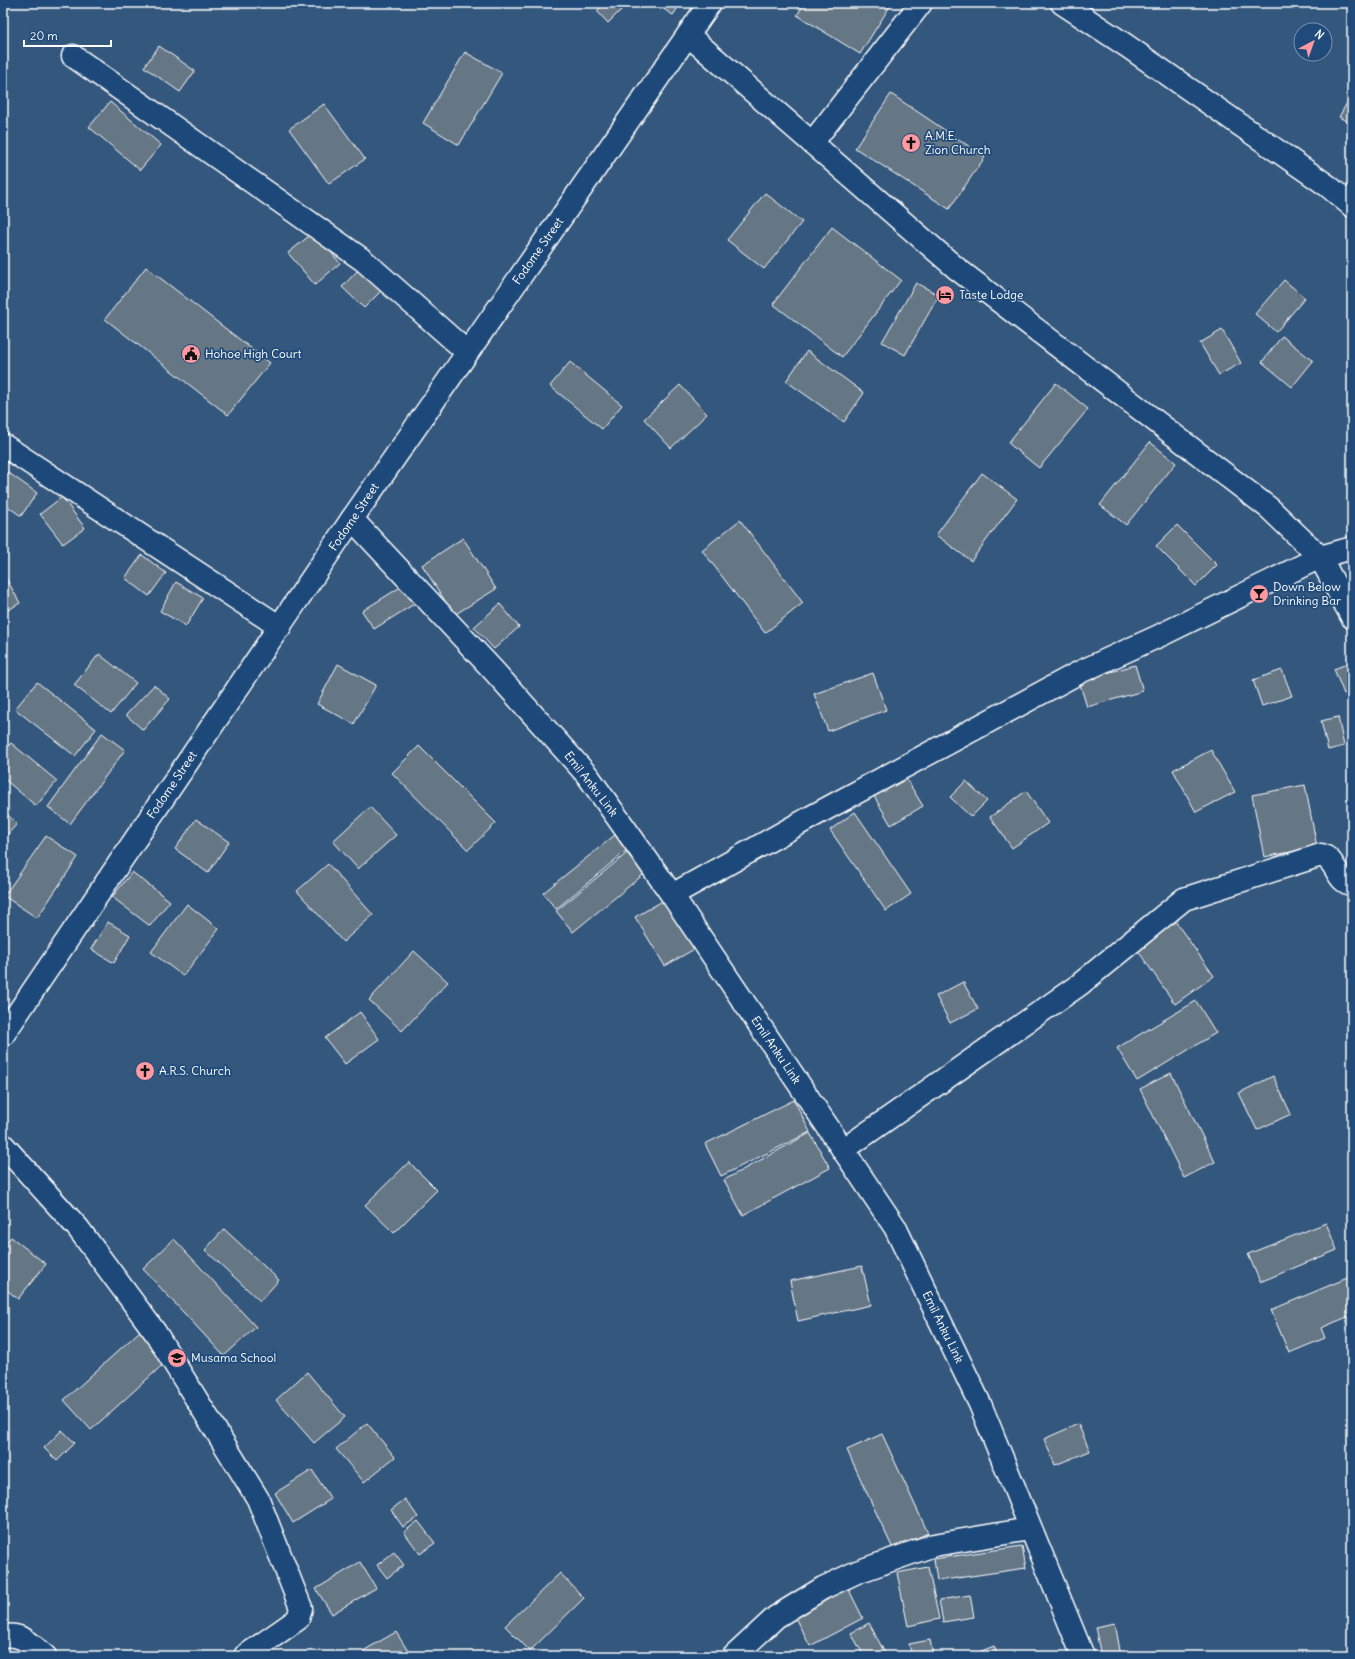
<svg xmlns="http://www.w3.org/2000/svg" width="1355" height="1659" font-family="Delius,sans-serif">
<rect width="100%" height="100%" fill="#34577d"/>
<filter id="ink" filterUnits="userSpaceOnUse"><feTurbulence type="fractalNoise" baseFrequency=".025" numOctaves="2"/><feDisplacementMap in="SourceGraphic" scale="8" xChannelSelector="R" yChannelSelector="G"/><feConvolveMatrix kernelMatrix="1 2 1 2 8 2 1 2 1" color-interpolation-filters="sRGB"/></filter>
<g filter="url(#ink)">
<g fill="#657685" stroke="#fff">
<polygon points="605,3 628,3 608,23 597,11"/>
<polygon points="654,3 681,3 673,15"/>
<polygon points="805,3 892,3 860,54 797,15"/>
<polygon points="159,46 195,71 180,92 144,67"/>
<polygon points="465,52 502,73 459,145 423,123"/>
<polygon points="891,94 985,157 949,209 855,148"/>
<polygon points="1352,94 1352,124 1339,117"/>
<polygon points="110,102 161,145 140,170 89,127"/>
<polygon points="324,104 365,159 329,184 289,129"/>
<polygon points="765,193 802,222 764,269 727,240"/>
<polygon points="832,227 901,280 842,357 773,304"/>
<polygon points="314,232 340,263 315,285 288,253"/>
<polygon points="146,267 270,363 228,415 105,319"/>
<polygon points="359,269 381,291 364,308 342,287"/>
<polygon points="1284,280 1305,298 1276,332 1255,314"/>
<polygon points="916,283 939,295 905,355 882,342"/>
<polygon points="1222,330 1241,363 1219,375 1200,343"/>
<polygon points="1282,336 1313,361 1292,387 1262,362"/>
<polygon points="807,351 864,393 844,422 786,381"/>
<polygon points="570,362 622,405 602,429 550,386"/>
<polygon points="1056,383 1088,409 1039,468 1008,443"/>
<polygon points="680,385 707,414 671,448 644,419"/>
<polygon points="1150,442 1176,463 1126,525 1100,505"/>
<polygon points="6,471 37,493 21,516 3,503 3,475"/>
<polygon points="982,473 1017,499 971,561 936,535"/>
<polygon points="62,497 85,528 63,544 40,514"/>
<polygon points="740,520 803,603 765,633 702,550"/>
<polygon points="1177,525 1217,565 1196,586 1156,546"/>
<polygon points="463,538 496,589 454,615 422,565"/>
<polygon points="142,555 166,573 149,596 125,578"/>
<polygon points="3,573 20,603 3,613"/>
<polygon points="176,582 203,598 186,626 160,611"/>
<polygon points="407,583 419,601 374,629 362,611"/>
<polygon points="500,604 519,627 494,649 474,627"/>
<polygon points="99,654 136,683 111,714 74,685"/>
<polygon points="1352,662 1352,691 1344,694 1334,669"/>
<polygon points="338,664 376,685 354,724 317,704"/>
<polygon points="1135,665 1143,691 1087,707 1079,681"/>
<polygon points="1282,670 1292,696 1262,706 1253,680"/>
<polygon points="873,673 886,710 828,731 814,694"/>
<polygon points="37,682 96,729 75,756 15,709"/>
<polygon points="154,685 170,699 143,730 126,715"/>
<polygon points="1338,717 1344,746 1328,750 1321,721"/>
<polygon points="102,733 125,750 70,824 48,807"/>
<polygon points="11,743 57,781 36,806 3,778 3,752"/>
<polygon points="419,746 496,823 468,850 392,773"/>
<polygon points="1211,750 1235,792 1196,812 1173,770"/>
<polygon points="902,772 923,806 891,825 871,791"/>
<polygon points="966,781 987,801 971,817 950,797"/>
<polygon points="1305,785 1317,847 1264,857 1252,795"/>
<polygon points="1026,791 1048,823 1012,848 990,817"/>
<polygon points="370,807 396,835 358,869 333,841"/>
<polygon points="3,810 17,824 3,839"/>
<polygon points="855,812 911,894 886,911 830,830"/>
<polygon points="196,819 229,842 208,873 175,849"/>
<polygon points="615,835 627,850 556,909 543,893"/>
<polygon points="46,836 78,857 37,918 4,896"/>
<polygon points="627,853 644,874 573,932 556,911"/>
<polygon points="328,864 373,915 343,942 297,891"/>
<polygon points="132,872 170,901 150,926 112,897"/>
<polygon points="666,899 696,948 665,966 635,917"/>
<polygon points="187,904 219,929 183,976 151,952"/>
<polygon points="1175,921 1214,976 1175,1004 1136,948"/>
<polygon points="108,922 130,935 114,963 91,949"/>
<polygon points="414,951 448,982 402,1031 369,1000"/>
<polygon points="963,982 978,1009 950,1023 936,996"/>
<polygon points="1196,1001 1216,1033 1137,1081 1117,1048"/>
<polygon points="360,1012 379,1039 345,1064 325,1038"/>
<polygon points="1171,1073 1215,1162 1184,1178 1140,1089"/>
<polygon points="1273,1076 1291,1114 1257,1130 1239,1093"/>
<polygon points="794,1100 810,1132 721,1176 705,1144"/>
<polygon points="810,1133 830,1168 743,1215 724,1180"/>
<polygon points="409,1162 437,1190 394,1233 365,1205"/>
<polygon points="1326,1223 1337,1250 1260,1282 1248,1254"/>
<polygon points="224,1229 279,1280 260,1301 205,1250"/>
<polygon points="11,1237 46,1264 18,1299 3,1287 3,1247"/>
<polygon points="174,1239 256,1327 224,1356 143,1269"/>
<polygon points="862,1266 871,1305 798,1321 790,1281"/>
<polygon points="1352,1276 1352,1315 1321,1328 1325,1338 1289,1353 1271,1310"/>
<polygon points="140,1331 168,1360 91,1430 64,1400"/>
<polygon points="307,1372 345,1417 314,1443 276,1400"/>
<polygon points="367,1423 395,1457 364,1482 336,1449"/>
<polygon points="1078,1424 1090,1451 1055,1465 1044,1439"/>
<polygon points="62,1430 75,1443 57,1461 44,1448"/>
<polygon points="882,1434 928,1533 893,1549 847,1450"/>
<polygon points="312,1470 331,1499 293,1523 275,1493"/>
<polygon points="405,1499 418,1517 403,1527 391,1510"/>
<polygon points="418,1521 435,1543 420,1554 404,1532"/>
<polygon points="1022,1546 1026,1568 937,1581 934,1559"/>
<polygon points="394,1552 404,1565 387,1578 377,1565"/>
<polygon points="360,1562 376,1588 332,1614 316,1589"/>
<polygon points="3,1567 10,1573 3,1580"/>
<polygon points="928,1567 939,1619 908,1626 897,1573"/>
<polygon points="560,1573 584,1598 530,1651 505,1626"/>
<polygon points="847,1586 863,1618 810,1646 793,1614"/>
<polygon points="970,1595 974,1617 943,1622 939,1600"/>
<polygon points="869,1623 885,1653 879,1656 864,1656 851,1633"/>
<polygon points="1115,1623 1121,1656 1101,1656 1095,1627"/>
<polygon points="396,1632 411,1656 365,1656 363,1651"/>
<polygon points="930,1640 933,1656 912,1656 909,1644"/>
<polygon points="994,1646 998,1656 969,1656"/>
</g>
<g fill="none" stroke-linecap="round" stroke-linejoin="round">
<defs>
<g id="minor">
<polyline points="1062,3 1127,46 1328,186 1352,206"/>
<polyline points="688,35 956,268 1269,508 1320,557 1352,617"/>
<polyline points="73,56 363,260 467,352"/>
<polyline points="812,143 921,3"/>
<polyline points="3,445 280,627"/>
<polyline points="352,519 493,670 588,776 672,895 895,1227 980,1404 1083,1656"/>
<polyline points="672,895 811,817 1080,672 1161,635 1320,557 1352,548"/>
<polyline points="3,1145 78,1228 155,1332 258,1499 301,1608 298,1619 245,1656"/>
<path d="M843,1150l236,-165 105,-86 137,-44c16,4 15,28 31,29"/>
<path d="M3,1636c20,-3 27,8 42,20"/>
<polyline points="734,1656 776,1617 823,1588 857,1572 934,1545 1030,1529"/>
</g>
<polyline id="tertiary" points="3,1035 352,519 710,3"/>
</defs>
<use href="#minor" stroke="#fff" stroke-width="25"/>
<use href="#tertiary" stroke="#fff" stroke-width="25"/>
<use href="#minor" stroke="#1f4a7a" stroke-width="22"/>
<use href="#tertiary" stroke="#1f4a7a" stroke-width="22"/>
</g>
</g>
<defs>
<symbol id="church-disc" viewBox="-11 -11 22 22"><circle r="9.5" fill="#ff9aa2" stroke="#1f4a7a"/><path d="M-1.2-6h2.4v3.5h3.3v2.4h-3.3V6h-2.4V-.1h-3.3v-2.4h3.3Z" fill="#111"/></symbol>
<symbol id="hotel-disc" viewBox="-11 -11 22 22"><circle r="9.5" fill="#ff9aa2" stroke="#1f4a7a"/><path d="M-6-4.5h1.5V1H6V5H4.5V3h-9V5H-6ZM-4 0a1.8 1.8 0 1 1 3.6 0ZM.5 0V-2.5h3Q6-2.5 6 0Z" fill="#111"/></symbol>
<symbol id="civic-disc" viewBox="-11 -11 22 22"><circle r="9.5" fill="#ff9aa2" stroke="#1f4a7a"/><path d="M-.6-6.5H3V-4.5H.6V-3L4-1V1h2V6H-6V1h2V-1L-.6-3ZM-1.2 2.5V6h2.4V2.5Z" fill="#111"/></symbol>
<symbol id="bar-disc" viewBox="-11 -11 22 22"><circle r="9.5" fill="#ff9aa2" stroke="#1f4a7a"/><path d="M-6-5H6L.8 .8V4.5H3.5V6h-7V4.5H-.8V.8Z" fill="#111"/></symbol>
<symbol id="school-disc" viewBox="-11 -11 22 22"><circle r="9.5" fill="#ff9aa2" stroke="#1f4a7a"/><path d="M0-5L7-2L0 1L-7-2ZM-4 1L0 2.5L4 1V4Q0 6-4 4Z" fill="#111"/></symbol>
</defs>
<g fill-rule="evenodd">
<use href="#church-disc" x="900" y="132" width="22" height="22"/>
<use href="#hotel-disc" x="934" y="284" width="22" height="22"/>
<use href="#civic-disc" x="180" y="343" width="22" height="22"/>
<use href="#bar-disc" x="1248" y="583" width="22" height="22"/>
<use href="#church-disc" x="134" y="1060" width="22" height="22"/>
<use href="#school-disc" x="166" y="1347" width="22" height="22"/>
</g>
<g text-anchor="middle" stroke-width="3.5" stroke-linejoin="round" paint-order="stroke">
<g font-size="12" fill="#fff" stroke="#1f4a7a" text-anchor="start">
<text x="925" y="140">A.M.E.<tspan x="925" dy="14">Zion Church</tspan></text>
<text x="959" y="299">Taste Lodge</text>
<text x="205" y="358">Hohoe High Court</text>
<text x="1273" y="591">Down Below<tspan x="1273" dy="14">Drinking Bar</tspan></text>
<text x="159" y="1075">A.R.S. Church</text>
<text x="191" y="1362">Musama School</text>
</g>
<g font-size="12" fill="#fff" stroke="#1f4a7a">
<text transform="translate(538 251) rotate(-55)" y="4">Fodome Street</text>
<text transform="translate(354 517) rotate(-56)" y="4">Fodome Street</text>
<text transform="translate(591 784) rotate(52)" y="4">Emil Anku Link</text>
<text transform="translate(172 785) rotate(-56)" y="4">Fodome Street</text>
<text transform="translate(776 1050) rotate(56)" y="4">Emil Anku Link</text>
<text transform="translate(943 1327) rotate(64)" y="4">Emil Anku Link</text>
</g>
</g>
<rect width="1355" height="1659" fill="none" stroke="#1f4a7a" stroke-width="16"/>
<rect x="8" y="8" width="1339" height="1643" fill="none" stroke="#fff" stroke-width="1.5" filter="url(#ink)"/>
<g transform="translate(1313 42) rotate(41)"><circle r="19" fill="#1f4a7a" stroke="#7992af"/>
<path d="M0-3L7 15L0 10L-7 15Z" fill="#ff9aa2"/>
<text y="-6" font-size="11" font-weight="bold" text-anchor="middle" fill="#ffffff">N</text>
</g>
<path d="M24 40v6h87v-6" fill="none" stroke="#ffffff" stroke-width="2"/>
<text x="30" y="40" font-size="12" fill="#ffffff" stroke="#1f4a7a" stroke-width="3" paint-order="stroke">20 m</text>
</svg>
